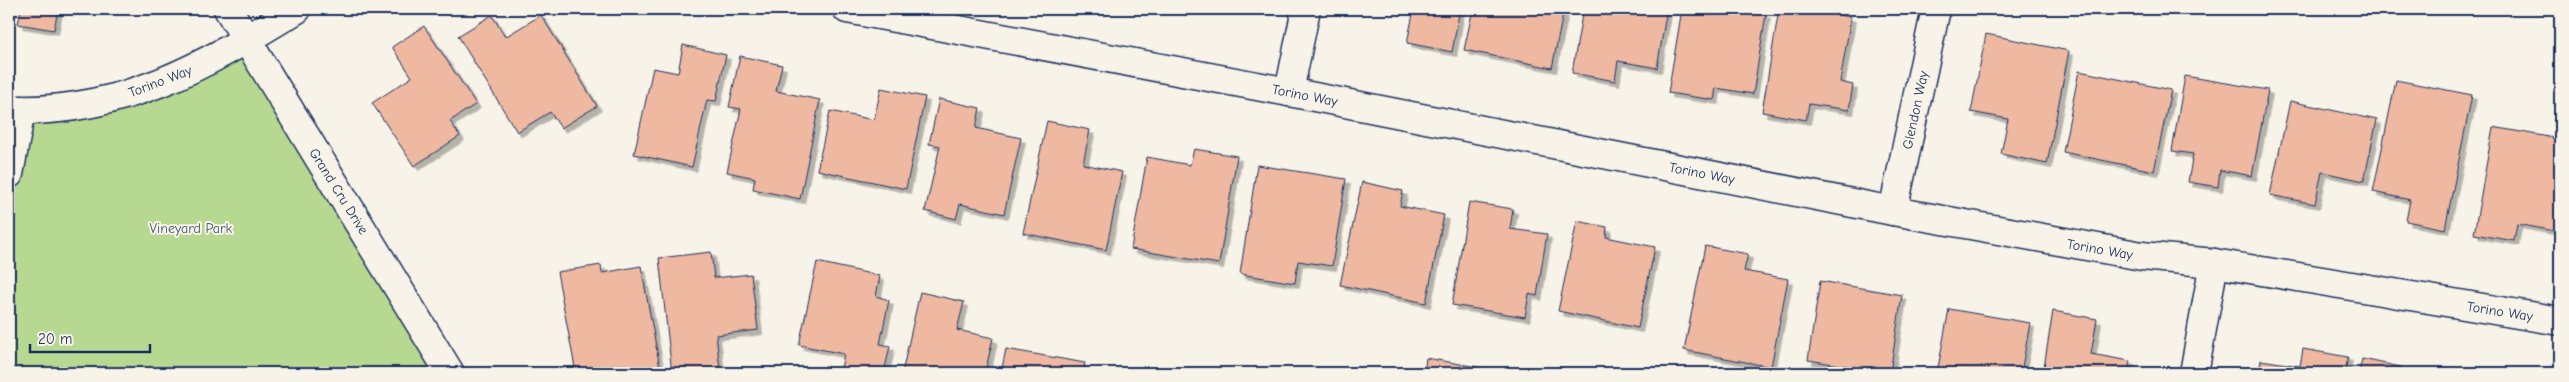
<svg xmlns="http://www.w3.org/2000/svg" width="2569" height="382" font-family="'Comic Neue',sans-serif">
<defs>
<filter id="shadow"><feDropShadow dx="4.5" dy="4.5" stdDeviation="0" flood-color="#0004"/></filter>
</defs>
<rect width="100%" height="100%" fill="#f7f3e8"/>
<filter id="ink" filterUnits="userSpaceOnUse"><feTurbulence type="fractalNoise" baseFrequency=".02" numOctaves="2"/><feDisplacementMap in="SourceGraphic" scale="10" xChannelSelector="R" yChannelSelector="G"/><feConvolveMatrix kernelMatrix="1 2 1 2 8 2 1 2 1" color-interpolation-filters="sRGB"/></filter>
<g filter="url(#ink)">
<polygon fill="#b6d891" stroke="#688478" points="246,40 450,373 9,373 9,174 21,110 85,106"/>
<g fill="#eeb8a1" stroke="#1b2f5e" filter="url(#shadow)">
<polygon points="21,9 58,9 54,30 18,24"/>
<polygon points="1414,9 1460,9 1452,52 1407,43"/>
<polygon points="1473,9 1564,9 1552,68 1464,50"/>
<polygon points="1583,9 1667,9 1657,68 1618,61 1615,81 1572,73"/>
<polygon points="1682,9 1735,9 1766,14 1753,94 1716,88 1714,100 1668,93"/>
<polygon points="1779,9 1802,9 1851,17 1840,82 1853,85 1849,110 1809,104 1806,120 1762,112"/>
<polygon points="492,15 505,37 541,15 597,106 561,128 550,112 517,132 458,36"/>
<polygon points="424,26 476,104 450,121 460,136 414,166 372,103 412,77 392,47"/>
<polygon points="1986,34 2069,51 2047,164 2001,154 2008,119 1971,112"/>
<polygon points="683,45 726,55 716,101 707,100 692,167 634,154 653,68 678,73"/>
<polygon points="740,56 782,65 776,91 820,100 800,199 753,189 755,178 727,172 741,109 729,107"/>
<polygon points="2079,71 2171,90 2154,171 2063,152"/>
<polygon points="2185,76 2268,90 2252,176 2220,170 2218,187 2188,182 2193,154 2172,151"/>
<polygon points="2396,80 2472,95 2445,229 2406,221 2410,200 2373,192"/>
<polygon points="881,88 925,97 906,189 817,170 830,111 874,120"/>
<polygon points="939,99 980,108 976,128 1021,138 1004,214 960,204 956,219 925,211 940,146 929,144"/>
<polygon points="2290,101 2377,120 2364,181 2322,172 2315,204 2270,195"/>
<polygon points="1047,121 1090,130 1083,164 1122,172 1106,250 1023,233"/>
<polygon points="2493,127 2560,139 2560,232 2517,224 2514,241 2474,234"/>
<polygon points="1194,149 1237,156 1219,264 1131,249 1147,157 1190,165"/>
<polygon points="1257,165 1346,179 1332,266 1298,261 1295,283 1240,274"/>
<polygon points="1362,182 1403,191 1400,206 1444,215 1426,303 1340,285"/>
<polygon points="1469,202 1513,209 1510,229 1547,234 1537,296 1529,294 1525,317 1452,305"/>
<polygon points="1577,221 1607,227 1606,237 1655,247 1638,328 1558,311"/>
<polygon points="1705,246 1748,254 1744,271 1788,279 1771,367 1684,350"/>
<polygon points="711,252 714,278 751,274 758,330 716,335 720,369 672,373 659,258"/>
<polygon points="817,262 880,276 876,296 889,300 880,344 890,346 884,373 840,373 844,354 799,345"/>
<polygon points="601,265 602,273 641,266 661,373 620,373 619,365 576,373 557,272"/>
<polygon points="1820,281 1902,295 1890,373 1808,360"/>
<polygon points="920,292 964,302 957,330 993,338 985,373 902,373"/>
<polygon points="1949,309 2030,323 2021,373 1937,373"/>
<polygon points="2053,311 2097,319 2091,354 2130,361 2128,373 2043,373"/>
<polygon points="1006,349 1085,363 1083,373 1001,373"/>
<polygon points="2303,349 2348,357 2345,373 2259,373 2261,360 2300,366"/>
<polygon points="1426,358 1511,373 1424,373"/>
<polygon points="2362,359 2401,367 2400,373 2359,373"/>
</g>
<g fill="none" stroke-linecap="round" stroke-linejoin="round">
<defs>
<g id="minor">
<polyline points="228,9 450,373"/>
<polyline points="847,9 1289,92 1893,211 2142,256 2214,263 2560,321"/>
<polyline points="1289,92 1306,9"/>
<path d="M9,110c113,4 195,-44 288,-101"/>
<polyline points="9,174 21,110"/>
<polyline points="1893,211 1936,9"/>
<polyline points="2194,373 2214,263"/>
</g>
</defs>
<use href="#minor" stroke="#1b2f5e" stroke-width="31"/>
<use href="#minor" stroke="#f7f3e8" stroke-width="28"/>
</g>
</g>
<g text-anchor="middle" stroke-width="4" stroke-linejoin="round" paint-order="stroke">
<g font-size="14" fill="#1b2f5e" stroke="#f7f3e8">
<text transform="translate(160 81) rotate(-21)" y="5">Torino Way</text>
<text transform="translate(1305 95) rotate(11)" y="5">Torino Way</text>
<text transform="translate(1915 110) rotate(-78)" y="5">Glendon Way</text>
<text transform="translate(1702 173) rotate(11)" y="5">Torino Way</text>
<text transform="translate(339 191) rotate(58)" y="5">Grand Cru Drive</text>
<text transform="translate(2100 249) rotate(10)" y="5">Torino Way</text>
<text transform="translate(2500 311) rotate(9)" y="5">Torino Way</text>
</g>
<g font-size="14" fill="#42596b" stroke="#f7f3e8">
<text x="191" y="233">Vineyard Park</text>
</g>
</g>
<rect width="2569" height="382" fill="none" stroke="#f7f3e8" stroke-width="30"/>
<rect x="15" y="15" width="2539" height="352" fill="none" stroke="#1b2f5e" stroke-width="2" filter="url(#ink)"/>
<path d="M30 344v8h120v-8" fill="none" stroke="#1b2f5e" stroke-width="2.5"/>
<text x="38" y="344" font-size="15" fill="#1b2f5e" stroke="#f7f3e8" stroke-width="4" paint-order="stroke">20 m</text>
</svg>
